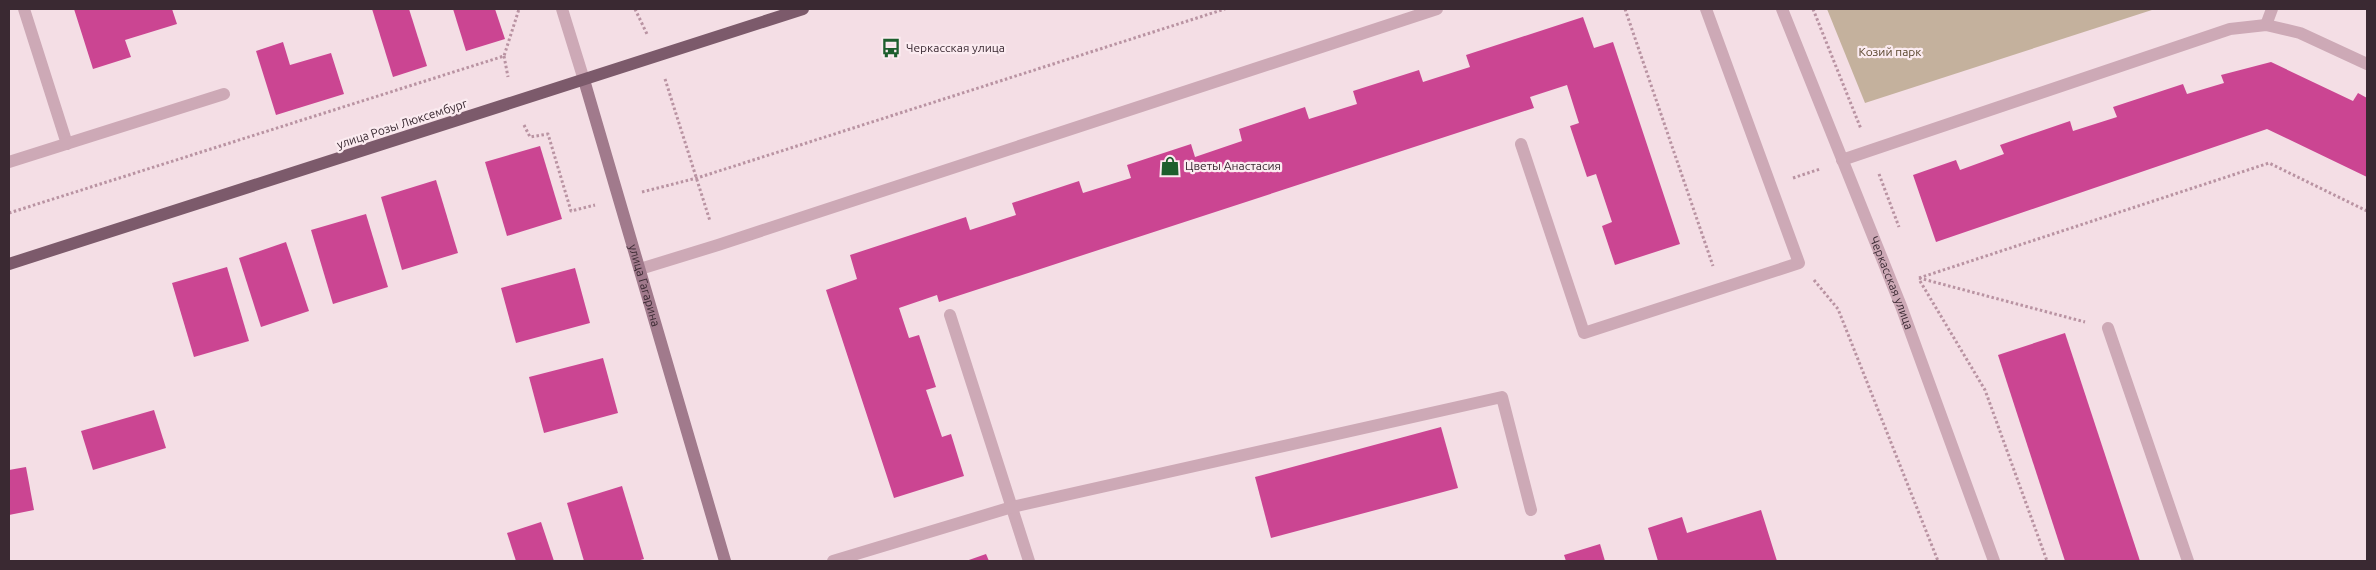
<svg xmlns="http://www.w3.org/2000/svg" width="2376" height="570" font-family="Ubuntu,sans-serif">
<rect width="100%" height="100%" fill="#f4dee5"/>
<polygon fill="#c4b19d" points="1827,9 2155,9 1865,103"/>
<g fill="#cb4592">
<polygon points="74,9 172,9 177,24 125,40 131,57 93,69"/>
<polygon points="372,9 409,9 427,66 393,77"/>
<polygon points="453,9 495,9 505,39 466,51"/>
<polygon points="1583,17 1594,48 1613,42 1680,244 1615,265 1602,226 1612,222 1596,174 1587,177 1570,126 1579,123 1567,85 1530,97 1534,108 939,302 937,295 899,308 909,338 919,335 936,387 926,390 942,437 951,434 964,476 894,498 826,290 857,279 850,255 966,217 970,230 1016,215 1012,203 1079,181 1083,193 1131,178 1127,165 1191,144 1195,157 1242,141 1239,129 1305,107 1309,119 1357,104 1353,91 1419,70 1423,82 1470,67 1466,55"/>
<polygon points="283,42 290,65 331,53 344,94 276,115 256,51"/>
<polygon points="2271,62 2353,101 2358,93 2367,98 2367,177 2267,129 1936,242 1913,175 1956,160 1960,170 2004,154 2000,145 2070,121 2073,131 2117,117 2113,107 2183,84 2187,94 2224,83 2221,75"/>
<polygon points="540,146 562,219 507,236 485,162"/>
<polygon points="436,180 458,253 402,270 381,197"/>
<polygon points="366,214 388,287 333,304 311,230"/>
<polygon points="286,242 309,311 261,327 239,258"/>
<polygon points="227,267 249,341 194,357 172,283"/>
<polygon points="575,268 590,323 516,343 501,288"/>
<polygon points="2065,333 2140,561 2065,561 1998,355"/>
<polygon points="603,358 618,413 544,433 529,377"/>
<polygon points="154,410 166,448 93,470 81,431"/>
<polygon points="1441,427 1458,488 1271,538 1255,477"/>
<polygon points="26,467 34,510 9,515 9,470"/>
<polygon points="622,486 644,559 637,561 584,561 567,503"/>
<polygon points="1761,510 1777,561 1658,561 1648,528 1682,517 1687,533"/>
<polygon points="541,522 554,561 516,561 507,533"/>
<polygon points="1600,544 1605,561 1566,561 1564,555"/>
<polygon points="986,554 989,561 966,561"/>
</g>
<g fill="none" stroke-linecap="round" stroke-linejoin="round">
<g stroke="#b993a2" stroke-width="3" stroke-dasharray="2.5 2.5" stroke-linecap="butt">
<polyline points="635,9 647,34"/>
<polyline points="1625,9 1713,266"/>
<polyline points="1813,9 1861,129"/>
<polyline points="504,56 508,77"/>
<polyline points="665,79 710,221"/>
<polyline points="524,125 530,137 548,134 571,211 595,205"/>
<polyline points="1879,174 1899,227"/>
<polyline points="1793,178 1820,169"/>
<polyline points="642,192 697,178 1225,9"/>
<polyline points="9,213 504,56 519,9"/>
<polyline points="1919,278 2269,163 2367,211"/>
<polyline points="1919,278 2085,322"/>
<polyline points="1814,280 1838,309 1938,561"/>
<polyline points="1920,281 1985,390 2047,561"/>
</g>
<g stroke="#cda9b6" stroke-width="12">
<polyline points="24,9 67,144"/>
<polyline points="2266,25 2272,9"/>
<polyline points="1521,144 1584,333 1799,263 1706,9"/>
<polyline points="1842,160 2230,29 2266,25 2300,33 2367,64"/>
<polyline points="9,162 224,94"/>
<polyline points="640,269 718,245 1437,9"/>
<polyline points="950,315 1029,561"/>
<polyline points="2108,328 2188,561"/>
<polyline points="833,561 1012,507 1502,397 1531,510"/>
</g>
<path stroke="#cda9b6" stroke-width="12" id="s1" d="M1782,9l119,297 93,255"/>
<polyline stroke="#cda9b6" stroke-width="12" points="562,9 584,80"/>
<path stroke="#a17a8c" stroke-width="12" id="s2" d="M584,80l141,481"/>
<polyline stroke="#7c5a6b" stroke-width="12" points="9,264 803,9"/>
</g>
<defs>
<symbol id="bus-bare" viewBox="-9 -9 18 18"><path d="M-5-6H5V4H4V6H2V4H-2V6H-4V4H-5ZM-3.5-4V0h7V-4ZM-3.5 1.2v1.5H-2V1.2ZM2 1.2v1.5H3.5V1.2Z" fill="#1d5e2d" stroke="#fbebf0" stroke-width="2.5" paint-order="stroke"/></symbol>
<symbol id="shop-bare" viewBox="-9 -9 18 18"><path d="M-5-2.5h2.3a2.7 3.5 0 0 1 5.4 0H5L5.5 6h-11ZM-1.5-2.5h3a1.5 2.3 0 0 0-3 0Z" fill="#1d5e2d" stroke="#fbebf0" stroke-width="2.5" paint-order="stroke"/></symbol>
</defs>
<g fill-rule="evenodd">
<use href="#bus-bare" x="877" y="34" width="28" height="28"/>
<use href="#shop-bare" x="1156" y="152" width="28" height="28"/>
</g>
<g text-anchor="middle" stroke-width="4.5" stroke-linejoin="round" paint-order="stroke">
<g font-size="12" fill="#3a2932" stroke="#fbebf0" text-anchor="start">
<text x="906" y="52">Черкасская улица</text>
<text x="1185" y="170">Цветы Анастасия</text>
</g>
<g font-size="12" fill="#59452c" stroke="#fbebf0">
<text x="1890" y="56">Козий парк</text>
</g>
<g font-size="12" fill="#3a2932" stroke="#fbebf0">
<text transform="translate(402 124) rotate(-18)" y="4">улица Розы Люксембург</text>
<text dy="4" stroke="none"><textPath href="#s1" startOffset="295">Черкасская улица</textPath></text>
<text dy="4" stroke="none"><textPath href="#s2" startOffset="214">улица Гагарина</textPath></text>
</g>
</g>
<rect width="2376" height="570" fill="none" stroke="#3a2932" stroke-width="20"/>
</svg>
